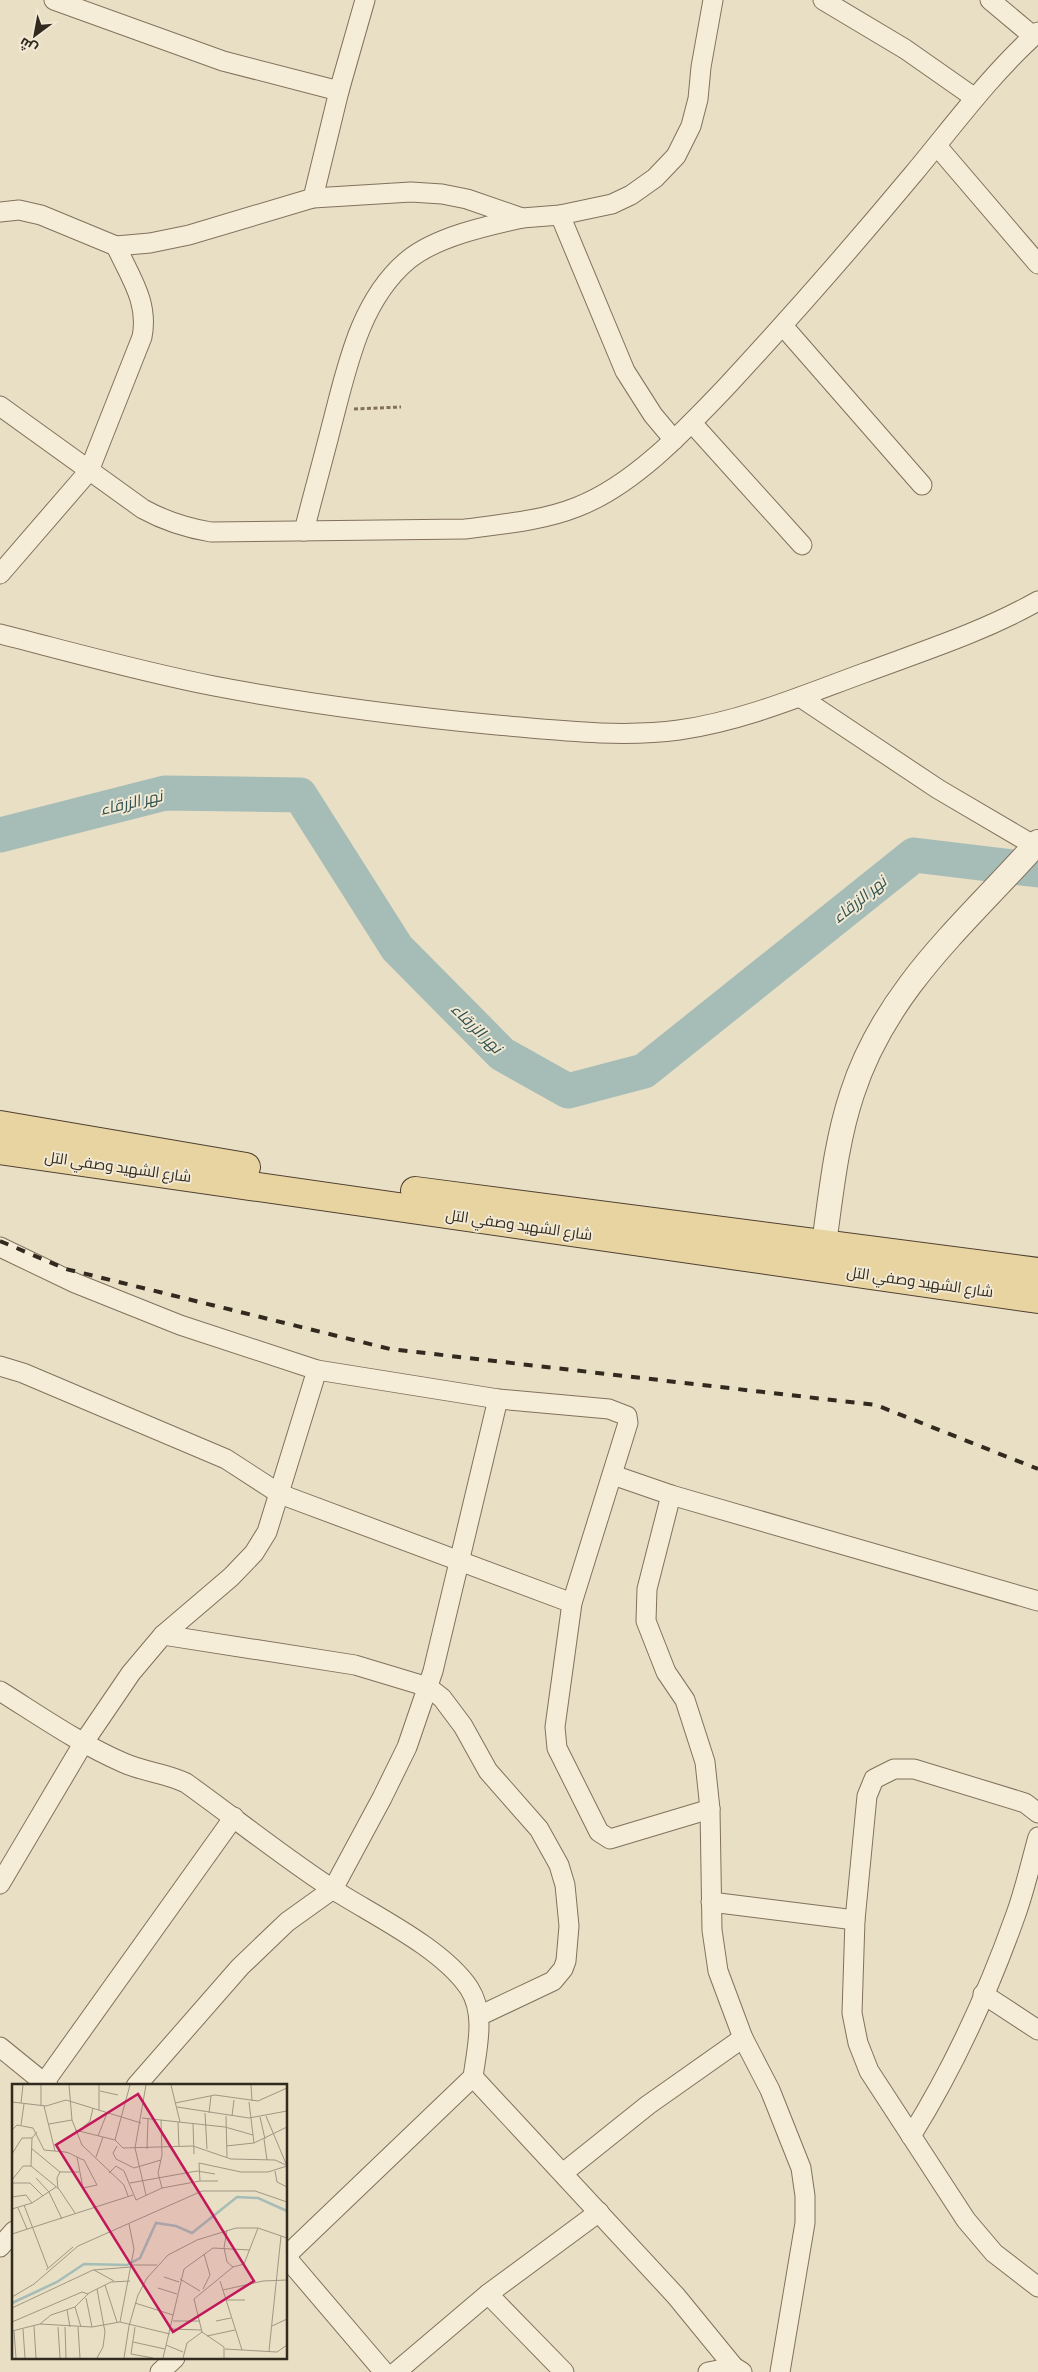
<svg xmlns="http://www.w3.org/2000/svg" width="1038" height="2372" font-family="Bitter,Cairo,serif">
<rect width="100%" height="100%" fill="#e9dfc5"/>
<g fill="none" stroke-linecap="round" stroke-linejoin="round">
<polyline stroke="#a6bdb7" stroke-width="35" points="0,835 165,793 300,795 397,948 502,1054 568,1091 644,1071 914,855 1038,870"/>
<defs>
<g id="minor">
<polyline points="54,0 223,61 339,91"/>
<polyline points="823,0 905,49 975,98"/>
<polyline points="990,0 1033,36"/>
<polyline points="937,146 1038,264"/>
<polyline points="313,198 339,91 365,0"/>
<polyline points="0,212 19,210 41,215 116,246 150,243 189,235 313,198 411,192 442,194 467,199 522,218 560,215 612,204 631,195 655,178 676,156 691,126 698,99 701,67 713,0"/>
<polyline points="560,215 625,371 653,415 674,440"/>
<polyline points="783,326 922,485"/>
<path d="M0,406l143,103c22,12 43,19 68,23l254,-3c37,-5 77,-8 112,-22 57,-22 109,-78 151,-122 64,-69 126,-140 186,-212 40,-48 77,-99 124,-141"/>
<polyline points="692,423 802,545"/>
<path d="M304,531c9,-36 19,-71 28,-107 15,-57 28,-124 76,-164 28,-23 78,-34 114,-42"/>
<path d="M0,574l89,-103 53,-134c7,-35 -12,-60 -26,-91"/>
<path d="M0,634c71,18 142,38 214,52 94,18 188,30 283,39 58,5 124,13 182,5 64,-9 125,-35 185,-57 59,-22 119,-41 174,-72"/>
<polyline points="800,697 938,789 1035,846"/>
<polyline points="0,1247 75,1283 180,1325 317,1370 498,1399 609,1409 627,1416 628,1423 572,1603 555,1727 557,1748 599,1832 610,1839 710,1809"/>
<polyline points="0,1366 23,1373 226,1459 280,1494 572,1603"/>
<polyline points="613,1475 671,1495 1038,1601"/>
<polyline points="671,1495 647,1589 646,1621 666,1672 685,1700 705,1762 710,1809 712,1930 718,1971 743,2038 770,2090 801,2168 805,2196 805,2223 780,2372"/>
<polyline points="163,1635 355,1665 428,1687 442,1698 463,1726 488,1771 539,1829 559,1865 565,1885 569,1926 566,1961 563,1969 553,1981 479,2016"/>
<path d="M0,1691c40,25 80,53 124,72 20,9 42,10 62,20 49,35 97,74 148,107 41,26 108,58 135,98 17,26 8,60 4,89l203,219 58,71 8,5"/>
<polyline points="1038,1813 1025,1803 914,1769 894,1769 874,1779 867,1796 855,1920 852,2013 858,2043 869,2071 966,2220 994,2253 1038,2287"/>
<polyline points="0,1884 84,1742 131,1673 163,1635 231,1577 254,1553 267,1532 317,1370"/>
<polyline points="711,1902 855,1920"/>
<polyline points="983,1994 1038,2030"/>
<polyline points="0,2047 48,2086"/>
<polyline points="44,2083 234,1817"/>
<polyline points="136,2086 240,1967 287,1922 333,1889 382,1798 407,1747 433,1671 498,1399"/>
<path d="M911,2136c43,-69 78,-146 105,-222 9,-25 15,-52 22,-77"/>
<polyline points="563,2173 648,2105 743,2038"/>
<polyline points="0,2247 14,2231"/>
<polyline points="286,2256 473,2077"/>
<polyline points="286,2257 384,2372"/>
<polyline points="488,2294 564,2372"/>
<polyline points="160,2372 175,2358"/>
<polyline points="396,2372 488,2294 599,2212"/>
<polyline points="708,2372 734,2367"/>
</g>
<path id="tertiary" d="M824,1244c7,-50 12,-102 28,-150 34,-106 115,-172 186,-252"/>
<g id="primary">
<polyline points="0,1125 246,1167"/>
<polyline points="0,1150 1038,1299"/>
<polyline points="415,1191 1038,1272"/>
</g>
</defs>
<use href="#minor" stroke="#82715d" stroke-width="21"/>
<use href="#tertiary" stroke="#82715d" stroke-width="26"/>
<use href="#primary" stroke="#504031" stroke-width="30"/>
<polyline stroke="#82715d" stroke-width="3" stroke-dasharray="4 2.5" stroke-linecap="butt" points="354,409 401,407"/>
<use href="#minor" stroke="#f5edd7" stroke-width="19"/>
<use href="#tertiary" stroke="#f5edd7" stroke-width="24"/>
<use href="#primary" stroke="#e8d4a1" stroke-width="28"/>
<polyline stroke="#332a1f" stroke-width="4" stroke-dasharray="9 9" stroke-linecap="butt" points="0,1241 66,1269 390,1349 876,1405 1038,1469"/>
</g>
<g text-anchor="middle" stroke-width="4" stroke-linejoin="round" paint-order="stroke">
<g font-size="15" fill="#332a1f" stroke="#f1e9d4">
<text transform="translate(118 1167) rotate(8)" y="5">شارع الشهيد وصفي التل</text>
<text transform="translate(519 1225) rotate(8)" y="5">شارع الشهيد وصفي التل</text>
<text transform="translate(920 1282) rotate(8)" y="5">شارع الشهيد وصفي التل</text>
</g>
<g font-size="16" font-style="italic" fill="#305250" stroke="#f1e9d4">
<text transform="translate(131 802) rotate(-13)" y="6">نهر الزرقاء</text>
<text transform="translate(859 899) rotate(-39)" y="6">نهر الزرقاء</text>
<text transform="translate(477 1028) rotate(44)" y="6">نهر الزرقاء</text>
</g>
</g>
<g transform="translate(12 2084)">
<rect width="275" height="275" fill="#e9dfc5"/>
<path fill="none" stroke="#a6bdb7" stroke-width="2.5" d="M0,219l45,-21 27,-18 43,1 13,-7 16,-35 20,3 16,7 45,-36 21,1 29,13"/>
<path fill="none" stroke="#a09783" stroke-width="1" d="M29,1v21M57,1l3,35 10,25 42,40 4,11M87,1v25M159,1l9,37M239,1l1,16M88,7l18,4M0,18l34,4 20,-6 75,23M237,18l5,41M9,19l2,-18M163,19l40,-8 43,6 29,-13M32,22l11,45M165,23l72,11 38,-7M193,29l2,36M197,29l2,-17M214,32l1,41M220,32l2,-16M254,32l21,50M248,33l5,22M130,34l83,9 28,8M149,36l1,35 -4,18 4,15M166,38l1,25M37,40l23,-4M181,40l1,30M9,41l3,-21M0,46l5,-5 16,3 11,22 21,2 4,1 12,6 3,1 13,25 -14,3 -6,-31M63,46l40,10 8,8 70,-2 38,13 44,1 11,5M68,46l10,-9 3,-13M86,52l9,-23M252,55l3,21M103,56l15,-55M105,62l-4,7 3,6 18,9 27,-8M214,62l28,-3 33,-16M19,64l29,24M135,65l1,-30M0,70l10,-16h10M84,73l7,-20M19,82l1,-28 5,-6M263,87l2,11 10,5M97,89l7,-7 8,5 12,29 26,-12 38,-7 -1,-18 42,9h27l19,-6M24,94l13,14 13,27M0,96l11,-14h8l28,23 16,24M188,97h18M0,99h18l13,13M118,99l67,-12 18,3M46,105l-1,-11 3,-6h19M134,111l-11,-47 11,-63M0,113l14,-2 6,8M12,121l24,63M6,124l9,21M0,125l20,-6 24,-16M117,140l5,25 -14,73 50,12M215,146l-3,18 3,14 6,5M0,150l121,-39M119,181h26M34,186l27,-23M82,186l20,11M152,193l15,5M168,195l20,12M208,197l22,69M93,201l12,37M146,204l19,6M191,205l7,-14 -6,-21M211,206l40,-9 24,-1M0,213l22,-13 44,-38 124,-55h53l32,11M74,214l6,29M214,216h19M123,219l38,12M63,223l6,20M0,224l81,-38 38,-3M55,226l3,17M161,237h27M204,237l15,-3M0,238l70,-30 6,2M28,240l52,3 28,-5M22,242l2,32M260,242l15,-7M46,243l2,31M53,243l1,31M66,243l2,31M123,243l-4,27 22,4M11,245l2,29M159,245l30,1M0,247l28,-7 11,-9 24,-8 14,-14 22,-11 19,-1M2,247l2,27M195,252l28,-6M121,258l32,7M154,261l17,7M213,265l52,3 10,-7M257,267l12,-115M85,274l6,-11 2,-15 -8,-43M112,274l5,-32 9,-31 9,-17 21,-23 29,-15 39,-12h22l29,10M151,274l21,-89 29,-21 37,2M171,274l4,-15 15,-11M212,274v-11l-22,-15 -8,-33 39,-32 11,-3 14,-36"/>
<path fill="#c2185b" fill-opacity="0.15" stroke="#c2185b" stroke-width="2.5" d="M126,10l116,187 -81,51 -117,-187z"/>
<rect width="275" height="275" fill="none" stroke="#332a1f" stroke-width="2.5"/>
</g>
<g transform="translate(35 35) rotate(212)" stroke="#f1e9d4" stroke-width="4" paint-order="stroke">
<path d="M0-4L9 19L0 12L-9 19Z" fill="#332a1f"/>
<text y="-8" font-size="14" font-weight="bold" text-anchor="middle" fill="#332a1f">ش</text>
</g>
</svg>
